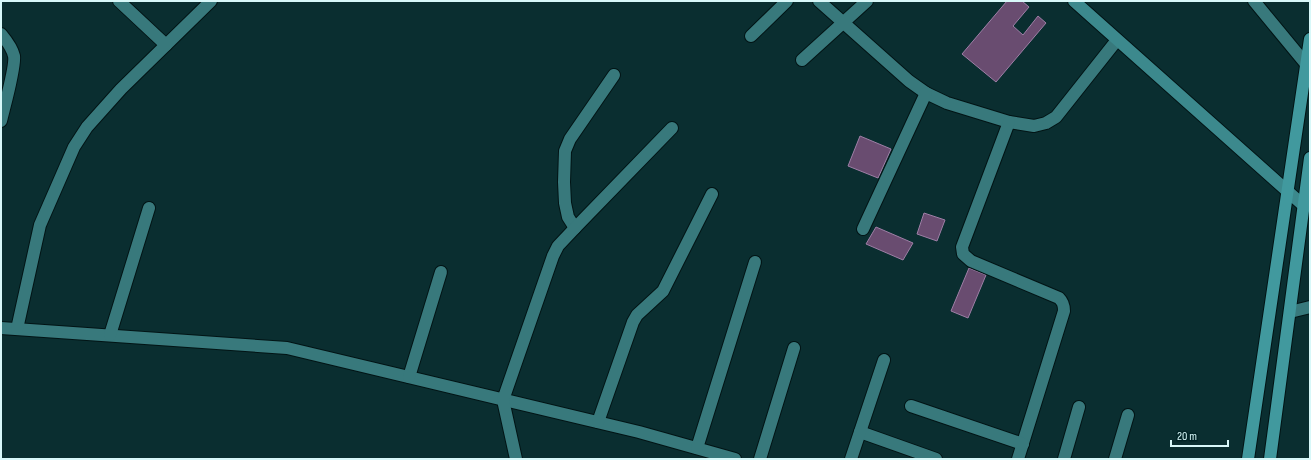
<svg xmlns="http://www.w3.org/2000/svg" width="1311" height="460" font-family="'Sofia Sans Condensed',sans-serif">
<rect width="100%" height="100%" fill="#0a2e30"/>
<g fill="#694c70" stroke="#9e7fa6">
<polygon points="1007,1 1022,1 1029,7 1013,26 1023,35 1038,16 1046,23 996,82 962,54"/>
<polygon points="860,136 891,149 878,178 848,166"/>
<polygon points="924,213 945,220 937,241 917,234"/>
<polygon points="876,227 913,243 903,260 866,244"/>
<polygon points="969,268 986,275 968,318 951,311"/>
</g>
<g fill="none" stroke-linecap="round" stroke-linejoin="round">
<defs>
<g id="street">
<polyline points="119,1 166,45"/>
<polyline points="819,1 909,81 926,93 947,103 1009,122 1034,126 1046,123 1056,117 1117,40"/>
<polyline points="1254,1 1306,64"/>
<path d="M1,34c5,6 11,13 13,22 2,10 -10,52 -13,65"/>
<polyline points="751,36 787,1"/>
<polyline points="802,60 867,1"/>
<path d="M1009,122l-47,125 1,7 8,7 88,37c4,4 5,7 5,13l-46,148"/>
<polyline points="575,228 568,217 565,203 564,182 565,151 570,139 614,75"/>
<polyline points="863,229 926,93"/>
<polyline points="1290,312 1310,307"/>
<polyline points="1,328 287,348 639,432 735,459"/>
<polyline points="17,329 40,225 74,147 87,127 121,89 211,1"/>
<polyline points="110,335 149,208"/>
<polyline points="409,377 441,272"/>
<polyline points="911,406 1023,444"/>
<polyline points="598,422 633,322 637,315 663,291 712,194"/>
<polyline points="860,432 936,459"/>
<polyline points="697,448 755,262"/>
<polyline points="516,459 503,400 553,256 558,246 575,228 672,128"/>
<polyline points="760,459 794,348"/>
<polyline points="851,459 884,360"/>
<polyline points="1064,459 1079,407"/>
<polyline points="1115,459 1128,415"/>
</g>
<polyline id="secondary" points="1074,1 1303,205"/>
<g id="primary">
<polyline points="1248,459 1310,39"/>
<polyline points="1270,459 1310,158"/>
</g>
</defs>
<use href="#street" stroke="#021415" stroke-width="14"/>
<use href="#secondary" stroke="#021415" stroke-width="14"/>
<use href="#primary" stroke="#021415" stroke-width="14"/>
<use href="#street" stroke="#38797c" stroke-width="12"/>
<use href="#secondary" stroke="#3c898d" stroke-width="12"/>
<use href="#primary" stroke="#41999e" stroke-width="12"/>
</g>
<rect width="1311" height="460" fill="none" stroke="#d8f8f9" stroke-width="4"/>
<path d="M1171 440v6h57v-6" fill="none" stroke="#d8f8f9" stroke-width="2"/>
<text x="1177" y="440" font-size="12" fill="#d8f8f9" stroke="#002426" stroke-width="3" paint-order="stroke">20 m</text>
</svg>
